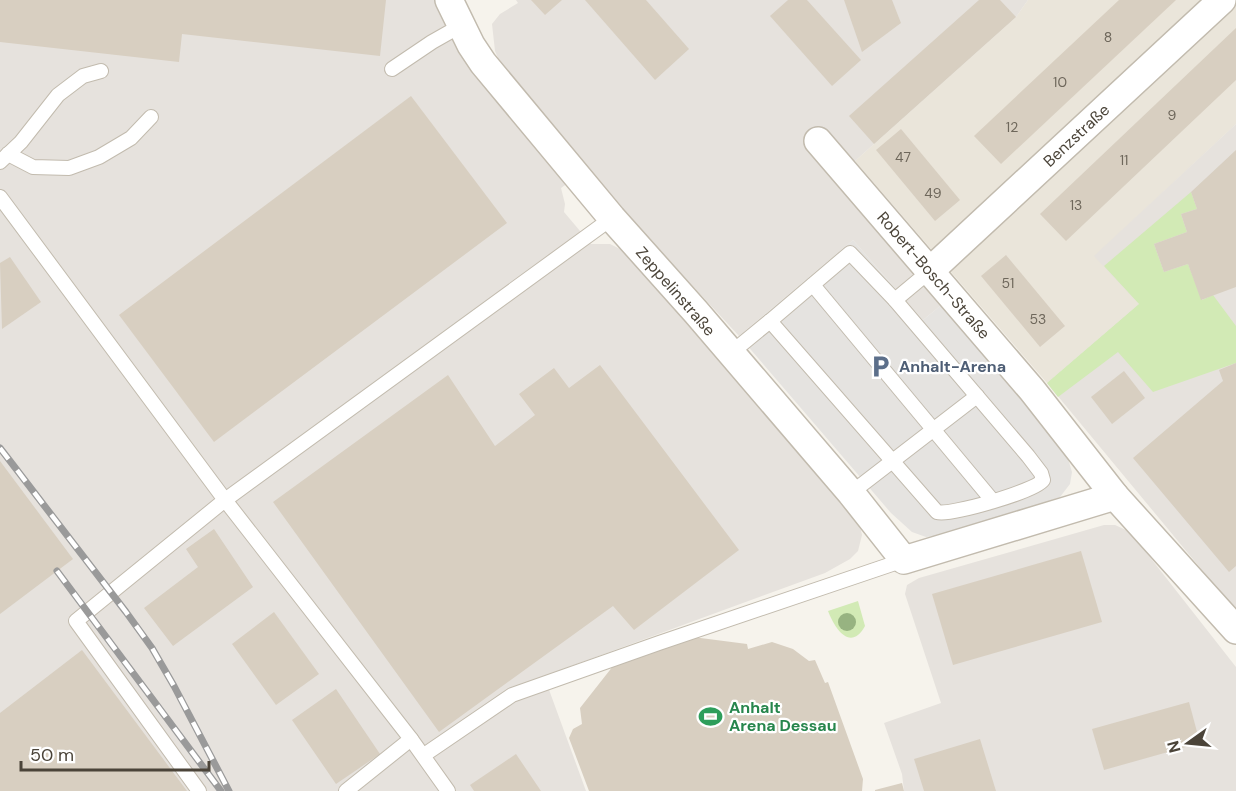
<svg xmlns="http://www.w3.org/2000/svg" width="1236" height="791" font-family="'DM Sans',sans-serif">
<rect width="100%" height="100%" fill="#f6f3ec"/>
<polygon fill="#eae5da" points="1028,0 1236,0 1236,124 1095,256 1139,304 1047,383 855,161 1016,17"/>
<g fill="#e6e2dd">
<polygon points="0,0 441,0 568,183 561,188 565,204 564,212 591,244 610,244 628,253 848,508 860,526 862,535 858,551 850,559 825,573 544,676 586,791 0,791"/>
<polygon points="516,0 1028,0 1016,17 836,178 945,302 923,320 853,240 739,336 567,150 504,72 495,51 492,24 500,14 518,3"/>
<polygon points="1236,124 1236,611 1047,383 1139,304 1094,256"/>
<polygon points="1104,525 1115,525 1128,531 1138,542 1236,667 1236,791 904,791 902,774 884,723 941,703 905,594 907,585 919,578"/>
</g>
<g fill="#d2eab5">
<polygon points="1191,192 1197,209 1181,214 1187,232 1154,244 1164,272 1188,264 1202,300 1213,295 1236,326 1236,363 1153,392 1118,352 1058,397 1047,383 1139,304 1104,266"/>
<path d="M858,601l7,25c-15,27 -31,1 -37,-15z"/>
</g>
<polygon fill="#e5e3e0" points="853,240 923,320 945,302 1066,452 1072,472 1070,484 1060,497 1014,514 936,536 926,537 912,532 891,513 739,336"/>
<g fill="#d8cfc1">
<polygon points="0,0 386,0 380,56 182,34 179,62 0,42"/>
<polygon points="531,0 562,0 545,15"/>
<polygon points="585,0 646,0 689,49 655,80"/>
<polygon points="788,0 807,0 861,60 832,86 770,16"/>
<polygon points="844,0 892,0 901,23 862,52"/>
<polygon points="979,0 1000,0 1016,17 874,144 849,116"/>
<polygon points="1119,0 1176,0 1001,164 974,136"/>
<polygon points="1236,28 1236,80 1066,241 1040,214"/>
<polygon points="411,96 507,223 214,442 119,315"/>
<polygon points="901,129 960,200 935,221 876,150"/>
<polygon points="1236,150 1236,287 1201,300 1188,264 1164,272 1154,244 1187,232 1181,214 1197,209 1191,192"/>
<polygon points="1006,255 1065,326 1040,347 981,276"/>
<polygon points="10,257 41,302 2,329 0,263"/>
<polygon points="1236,363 1236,566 1229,572 1133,458 1223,381 1219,370"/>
<polygon points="600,365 739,550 634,630 613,606 439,732 273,502 448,375 495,446 535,415 519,394 554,368 569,388"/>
<polygon points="1124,371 1145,398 1112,424 1091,397"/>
<polygon points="0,461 73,559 0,614"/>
<polygon points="214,529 253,587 173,646 144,608 198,567 186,549"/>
<polygon points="1081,551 1102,622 953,665 932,594"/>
<polygon points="274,612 319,674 276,705 232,644"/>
<polygon points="685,636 747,644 748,649 772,642 793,649 809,661 815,660 825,683 828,682 863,779 862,791 589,791 569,738 573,729 582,724 580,708 617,661"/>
<polygon points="82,650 187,791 0,791 0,713"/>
<polygon points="336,689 380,754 336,784 292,720"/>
<polygon points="1189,702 1200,743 1104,770 1092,729"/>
<polygon points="980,739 996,791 924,791 914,759"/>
<polygon points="516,754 541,791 474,791 470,785"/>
<polygon points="902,783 904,791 875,791 875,790"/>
</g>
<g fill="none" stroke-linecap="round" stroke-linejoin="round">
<defs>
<g id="service">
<polyline points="392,69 432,42 462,25"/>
<polyline points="8,154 33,167 69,168 99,157 131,138 151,117"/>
<polyline points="0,162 21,142 58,95 83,76 101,71"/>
<polyline points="0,197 225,500 411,739 448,791"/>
<path d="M850,253l45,47 133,156 13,17 2,7c-7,11 -93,36 -106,32l-167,-191z"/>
<polyline points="813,285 992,500"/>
<polyline points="895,300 931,270"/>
<polyline points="731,353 770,321"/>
<polyline points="851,493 977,396"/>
<polyline points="424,755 512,695 659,643 904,560"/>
<polyline points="199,791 76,621 225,500 612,218"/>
<polyline points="346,791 411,739"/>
</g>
<g id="minor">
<polyline points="449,0 471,45 483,63 612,218 696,312 851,493 904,560 1115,496 1236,630"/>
<polyline points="818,141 1032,390 1115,496"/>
<polyline points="931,270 1222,0"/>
</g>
</defs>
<use href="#service" stroke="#c2bbae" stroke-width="16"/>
<use href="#minor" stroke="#c2bbae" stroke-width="30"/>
<use href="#service" stroke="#fff" stroke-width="14"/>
<use href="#minor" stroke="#fff" stroke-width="27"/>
<defs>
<g id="rail">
<polyline points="0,448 126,612 152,648 174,686 229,791"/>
<polyline points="57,571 221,791"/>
</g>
</defs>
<use href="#rail" stroke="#9a9a9a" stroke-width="7"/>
<use href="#rail" stroke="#fff" stroke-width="4.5" stroke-dasharray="14" stroke-linecap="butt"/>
</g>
<circle fill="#97b381" cx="847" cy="622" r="9"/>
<defs>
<symbol id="parking-bare" viewBox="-9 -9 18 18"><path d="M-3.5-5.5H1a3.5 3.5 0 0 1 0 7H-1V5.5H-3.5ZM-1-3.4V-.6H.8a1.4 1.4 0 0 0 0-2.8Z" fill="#5c6f8a" stroke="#fff" stroke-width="2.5" paint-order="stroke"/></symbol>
<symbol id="stadium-bare" viewBox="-9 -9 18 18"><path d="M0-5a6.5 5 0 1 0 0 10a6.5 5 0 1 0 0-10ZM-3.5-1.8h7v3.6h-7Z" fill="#2e9e5b" stroke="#fff" stroke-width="2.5" paint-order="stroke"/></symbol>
</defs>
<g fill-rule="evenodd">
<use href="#parking-bare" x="864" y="350" width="33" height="33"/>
<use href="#stadium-bare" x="694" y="700" width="33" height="33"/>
</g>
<g text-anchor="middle" stroke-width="4.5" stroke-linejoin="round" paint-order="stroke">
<g font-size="14" fill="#6e675b">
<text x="1108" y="42">8</text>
<text x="1060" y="87">10</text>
<text x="1172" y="120">9</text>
<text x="1012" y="132">12</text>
<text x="903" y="162">47</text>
<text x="1124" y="165">11</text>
<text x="933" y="198">49</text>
<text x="1076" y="210">13</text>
<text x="1008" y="288">51</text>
<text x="1038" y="324">53</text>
</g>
<g font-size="16" fill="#4b4439" stroke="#fff">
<text transform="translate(1076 135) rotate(-43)" y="6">Benzstraße</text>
<text transform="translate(934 275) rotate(49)" y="6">Robert-Bosch-Straße</text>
<text transform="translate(676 291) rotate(49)" y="6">Zeppelinstraße</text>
</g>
<g font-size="16" font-weight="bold" fill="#4e5e75" stroke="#fff" text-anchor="start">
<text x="899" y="372">Anhalt-Arena</text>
</g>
<g font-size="16" font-weight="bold" fill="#27864d" stroke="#fff" text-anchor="start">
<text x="729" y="713">Anhalt<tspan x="729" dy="18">Arena Dessau</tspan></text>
</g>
</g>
<g transform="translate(1188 743) rotate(255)" stroke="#ffffff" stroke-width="4.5" paint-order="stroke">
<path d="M0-4.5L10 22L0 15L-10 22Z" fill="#4b4439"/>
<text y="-9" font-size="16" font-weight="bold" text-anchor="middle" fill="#4b4439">N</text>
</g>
<path d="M21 761v9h188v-9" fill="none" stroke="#4b4439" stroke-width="3"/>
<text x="30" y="761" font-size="18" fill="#4b4439" stroke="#ffffff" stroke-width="4.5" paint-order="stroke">50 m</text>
</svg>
